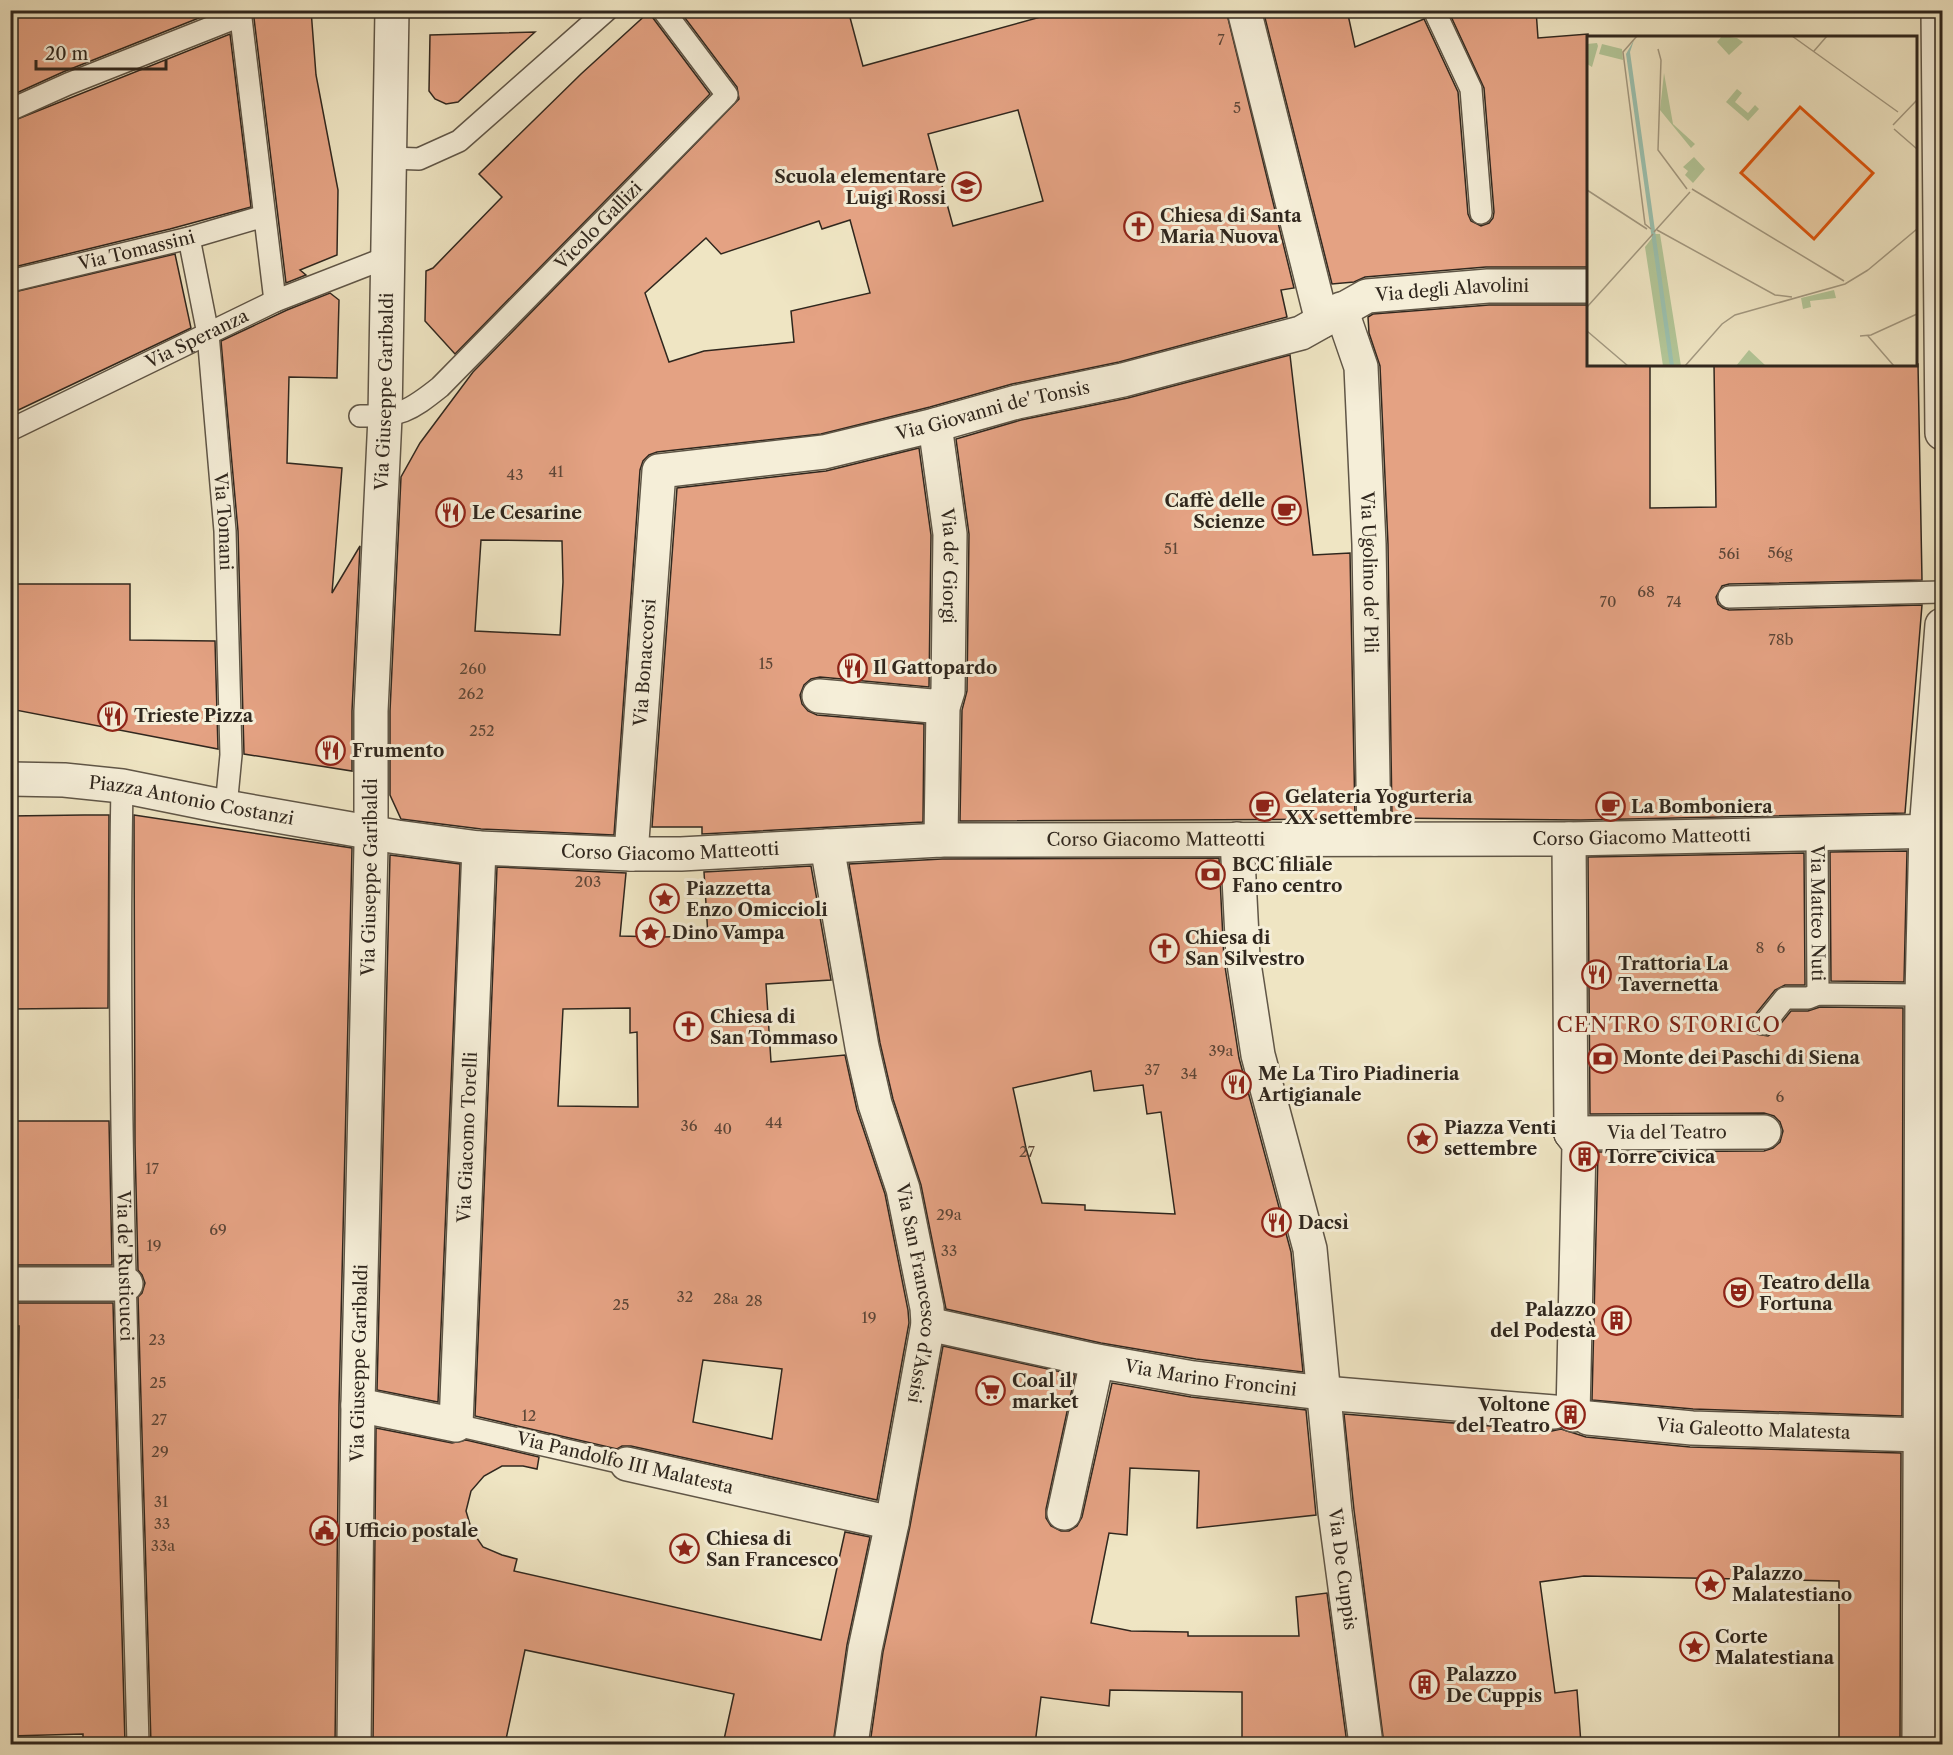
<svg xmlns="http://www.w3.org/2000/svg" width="1953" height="1755" font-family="'Libre Caslon Text',serif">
<rect width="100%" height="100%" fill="#efe5c3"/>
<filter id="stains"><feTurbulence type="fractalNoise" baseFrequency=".00333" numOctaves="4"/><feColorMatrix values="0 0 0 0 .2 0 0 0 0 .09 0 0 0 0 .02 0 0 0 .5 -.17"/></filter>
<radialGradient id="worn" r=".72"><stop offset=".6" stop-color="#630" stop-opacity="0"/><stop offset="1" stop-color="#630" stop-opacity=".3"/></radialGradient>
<g fill="#e4a283" stroke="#30271e" stroke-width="1.5" fill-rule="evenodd">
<polygon points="10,10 219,10 63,72 10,96"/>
<polygon points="253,10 311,10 316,75 338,190 337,255 300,270 306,275 286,283"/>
<path d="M679,10h169l15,56 203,-56h160l68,278 -13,2 6,27 -168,45 -107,22 -82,23 -109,27 -164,18 -8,3 -6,6 -3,9 -26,365 -133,-6 -80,-10 -11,-24v-84l11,-234 19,-34 53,-71 266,-273 -2,-12zM1018,110l25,91 -90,25 -25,-92zM850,220l20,73 -79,18 3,31 -90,9 -35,11 -24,-69 61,-55 15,16 98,-33 3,8zM481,540l81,1 1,41 -3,53 -85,-4z"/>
<polygon points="1263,10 1347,10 1355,47 1424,19 1458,92 1468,214 1471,221 1481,226 1489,223 1493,218 1494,212 1484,88 1448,10 1536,10 1538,38 1588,34 1588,267 1486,267 1365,277 1354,282 1332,284"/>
<polygon points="650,11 653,18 710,94 455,354 425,321 426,271 433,268 502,197 479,174 581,74"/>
<polygon points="535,32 458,102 446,104 435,99 429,91 430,35"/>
<polygon points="230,34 251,207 170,229 10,268 10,122"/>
<polygon points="175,254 191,328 10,414 10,293"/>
<polygon points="330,293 339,300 337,378 289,377 287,463 342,468 332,593 360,546 352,711 352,771 244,754 238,531 221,341 287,310"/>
<polygon points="1489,305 1588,305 1588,364 1650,364 1650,508 1716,507 1714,364 1918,364 1922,580 1729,584 1722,586 1716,597 1718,604 1723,608 1729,610 1922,605 1905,813 1581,820 1392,818 1388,544 1380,366 1369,333 1368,317 1373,314"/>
<polygon points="1290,355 1313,555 1350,553 1355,819 960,821 962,710 967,691 969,534 956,439 1021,420 1128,398"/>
<polygon points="919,448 931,535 929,687 820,677 811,679 804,685 800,695 802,704 808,711 817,715 924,724 923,822 702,834 702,827 652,827 677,488 826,471"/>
<polygon points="10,584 130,584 130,640 215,641 218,749 10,709"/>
<polygon points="84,815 109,815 108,1008 10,1009 10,816"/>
<polygon points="134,815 352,848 339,1405 335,1744 151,1744 138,1297 142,1293 145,1283 142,1275 138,1270 135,1145"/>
<polygon points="1907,851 1904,982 1831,981 1830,852"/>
<polygon points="1804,853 1805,985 1785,985 1775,990 1754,1016 1752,1028 1756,1034 1768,1036 1774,1032 1791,1011 1808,1011 1820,1007 1903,1008 1902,1416 1693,1409 1592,1400 1598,1152 1764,1151 1773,1148 1780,1142 1783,1131 1780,1122 1774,1116 1764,1113 1590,1114 1588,857"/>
<polygon points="390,855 460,864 438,1402 377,1390"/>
<path d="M1219,858l5,102 15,98 52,194 12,120 -107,-13 -95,-16 -155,-34 -25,-124 -28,-86 -13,-56 -31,-179 93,-5zM1091,1071l3,20 49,-6 4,29 14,-2 14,102 -90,-4v-5l-43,-2 -16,-55 -13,-60z"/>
<path d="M811,866l20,114 -65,4 5,78 74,-7 12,55 28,84 23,116 1,13 -32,177 -246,-54h-9l-5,3 -142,-33 22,-549 129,6 -6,63 41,1 47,-1 -4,-64zM630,1008v25l7,-1 1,75 -80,-1 5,-97zM703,1360l79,9 -10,70 -79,-17z"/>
<polygon points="1942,923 1942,1364 1939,1363"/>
<polygon points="10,1121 109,1121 112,1265 10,1265"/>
<polygon points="10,1303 113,1303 125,1744 83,1744 83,1734 10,1736 10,1398 18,1398 19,1326 10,1326"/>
<polygon points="943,1346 1075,1375 1046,1509 1046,1518 1051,1526 1061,1531 1069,1531 1077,1526 1082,1517 1112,1383 1191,1397 1306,1410 1316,1515 1197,1528 1199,1471 1130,1468 1127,1535 1109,1533 1091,1623 1131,1631 1188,1632 1188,1636 1299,1636 1296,1597 1327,1593 1347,1744 1261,1744 1261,1738 1242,1740 1242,1692 1110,1690 1109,1706 1041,1697 1035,1744 980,1744 943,1740 943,1744 870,1744 883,1652 910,1526"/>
<polygon points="1344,1414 1552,1431 1561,1429 1586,1437 1690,1447 1901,1453 1900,1744 1839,1744 1839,1581 1584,1576 1540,1582 1555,1693 1577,1690 1581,1744 1384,1744 1354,1510"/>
<polygon points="376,1428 452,1443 466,1440 539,1457 537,1469 523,1466 502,1466 484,1476 471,1491 466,1511 472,1531 483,1547 502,1555 517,1559 514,1571 821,1640 845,1532 870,1537 847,1645 833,1744 723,1744 734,1694 525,1650 505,1744 373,1744"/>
<rect x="1938" y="1566" width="4" height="61"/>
</g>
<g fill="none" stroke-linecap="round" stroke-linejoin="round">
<defs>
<g id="lane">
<polyline points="240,10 275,301"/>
<polyline points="1434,10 1471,89 1481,213"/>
<polyline points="10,110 68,84 240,16"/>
<polyline points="389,158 419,159 459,141 607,10"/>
<path id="s1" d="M189,238l19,96 17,197 6,224 -5,52"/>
<path id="s2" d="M10,281l179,-43 75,-22"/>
<path id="s3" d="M360,416c40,1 50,-5 80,-29l287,-292 -64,-85"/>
<path id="s4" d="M10,430l265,-129 113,-44"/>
<polyline points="1729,597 1942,592"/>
<path id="s5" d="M122,786c-6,320 8,639 16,958"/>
<path id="s6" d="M1817,835l1,159"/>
<polyline points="1764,1024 1785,998 1808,998 1818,994 1922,995"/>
<polyline points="456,1425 627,1464"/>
</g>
<g id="street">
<polyline points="1244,10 1322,321"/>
<polyline points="1938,10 1942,433"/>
<path id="s7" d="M1341,309l20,58 8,177 5,295"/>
<path id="s8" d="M935,425l15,109 -2,157 -5,16 -2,133"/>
<polyline points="819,696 943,707"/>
<path id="s9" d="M10,779l54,1 58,6 104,21 171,30 82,11 152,6h50l260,-14 628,-1 373,-8"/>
<path id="s10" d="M1237,839l6,118 15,98 52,194 25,263 31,232"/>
<polyline points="1569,839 1571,1133"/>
<path id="s11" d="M827,846l35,201 13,57 28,85 24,119 1,16 -36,199 -27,126 -14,95"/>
<path id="s12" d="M631,854l28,-383 165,-19 111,-27 82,-23 106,-22 178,-47 66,-37 121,-10h100"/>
<polyline points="1571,1133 1579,1144 1573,1415"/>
<path id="s13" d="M1571,1133l193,-1"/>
<polyline points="10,1284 126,1284"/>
<path id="s14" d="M928,1324l169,37 96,17 131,15 230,19"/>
<path id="s15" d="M358,1405l98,20 23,-577"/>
<path id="s16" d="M1588,1418l104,10 229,7 20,6"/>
<polyline points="627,1464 892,1523"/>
<polyline points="1064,1513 1097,1361"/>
<path id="s17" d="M354,1744l4,-339 13,-559v-135l14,-294 7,-407"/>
<polyline points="1919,1744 1922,995 1926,831 1942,625"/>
</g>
</defs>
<use href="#lane" stroke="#605647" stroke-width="24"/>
<use href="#street" stroke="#605647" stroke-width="36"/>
<use href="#lane" stroke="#f5eed8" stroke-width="21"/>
<use href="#street" stroke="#f5eed8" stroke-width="33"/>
</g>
<defs>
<symbol id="school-ring" viewBox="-11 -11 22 22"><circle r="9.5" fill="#f5eed8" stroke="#8f2418" stroke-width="1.5"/><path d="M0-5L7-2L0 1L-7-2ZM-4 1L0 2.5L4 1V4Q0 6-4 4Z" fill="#8f2418"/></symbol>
<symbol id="church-ring" viewBox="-11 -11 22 22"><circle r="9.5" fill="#f5eed8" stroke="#8f2418" stroke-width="1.5"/><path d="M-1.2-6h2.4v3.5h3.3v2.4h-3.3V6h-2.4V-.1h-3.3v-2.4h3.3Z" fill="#8f2418"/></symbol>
<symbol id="cafe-ring" viewBox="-11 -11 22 22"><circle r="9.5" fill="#f5eed8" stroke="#8f2418" stroke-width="1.5"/><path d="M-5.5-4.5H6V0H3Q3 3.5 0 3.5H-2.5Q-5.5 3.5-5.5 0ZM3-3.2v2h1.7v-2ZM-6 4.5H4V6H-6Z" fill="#8f2418"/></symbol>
<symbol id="restaurant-ring" viewBox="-11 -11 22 22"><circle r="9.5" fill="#f5eed8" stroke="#8f2418" stroke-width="1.5"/><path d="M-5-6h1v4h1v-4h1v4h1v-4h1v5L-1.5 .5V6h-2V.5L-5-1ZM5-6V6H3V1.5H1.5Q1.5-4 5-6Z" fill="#8f2418"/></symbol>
<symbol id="bank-ring" viewBox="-11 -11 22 22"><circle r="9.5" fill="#f5eed8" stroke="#8f2418" stroke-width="1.5"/><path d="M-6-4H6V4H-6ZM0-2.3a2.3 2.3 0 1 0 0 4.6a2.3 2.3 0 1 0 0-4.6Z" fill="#8f2418"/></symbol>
<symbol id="sight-ring" viewBox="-11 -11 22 22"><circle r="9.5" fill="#f5eed8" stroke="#8f2418" stroke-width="1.5"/><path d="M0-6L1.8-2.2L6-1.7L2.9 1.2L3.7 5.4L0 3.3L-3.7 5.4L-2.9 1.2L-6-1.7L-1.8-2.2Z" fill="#8f2418"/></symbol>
<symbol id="building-ring" viewBox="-11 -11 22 22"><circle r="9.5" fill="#f5eed8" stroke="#8f2418" stroke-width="1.5"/><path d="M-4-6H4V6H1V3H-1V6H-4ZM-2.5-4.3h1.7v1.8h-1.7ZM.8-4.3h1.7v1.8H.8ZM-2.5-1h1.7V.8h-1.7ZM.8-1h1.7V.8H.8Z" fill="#8f2418"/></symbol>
<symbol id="theatre-ring" viewBox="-11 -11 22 22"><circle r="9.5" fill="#f5eed8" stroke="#8f2418" stroke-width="1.5"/><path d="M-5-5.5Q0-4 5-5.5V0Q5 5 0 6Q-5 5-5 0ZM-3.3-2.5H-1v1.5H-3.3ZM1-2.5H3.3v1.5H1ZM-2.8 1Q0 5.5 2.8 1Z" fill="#8f2418"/></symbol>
<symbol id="supermarket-ring" viewBox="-11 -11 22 22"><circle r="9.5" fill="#f5eed8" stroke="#8f2418" stroke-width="1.5"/><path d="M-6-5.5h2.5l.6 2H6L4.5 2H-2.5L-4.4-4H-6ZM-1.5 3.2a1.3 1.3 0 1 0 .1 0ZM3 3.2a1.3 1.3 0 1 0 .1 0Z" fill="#8f2418"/></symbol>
<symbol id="civic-ring" viewBox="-11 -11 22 22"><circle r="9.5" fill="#f5eed8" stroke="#8f2418" stroke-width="1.5"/><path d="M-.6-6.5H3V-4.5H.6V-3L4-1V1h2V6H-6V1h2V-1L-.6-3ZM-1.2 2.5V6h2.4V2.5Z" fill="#8f2418"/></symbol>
</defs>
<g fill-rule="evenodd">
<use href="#school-ring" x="950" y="170" width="33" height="33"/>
<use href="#church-ring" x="1122" y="210" width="33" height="33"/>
<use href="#cafe-ring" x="1270" y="494" width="33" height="33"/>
<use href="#restaurant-ring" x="434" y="496" width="33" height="33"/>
<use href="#restaurant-ring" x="836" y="652" width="33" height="33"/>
<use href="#restaurant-ring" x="96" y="700" width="33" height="33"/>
<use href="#restaurant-ring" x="314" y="734" width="33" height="33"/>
<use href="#cafe-ring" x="1248" y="790" width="33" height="33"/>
<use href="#cafe-ring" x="1594" y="790" width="33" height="33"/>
<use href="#bank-ring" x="1194" y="858" width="33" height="33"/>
<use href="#sight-ring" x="648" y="882" width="33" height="33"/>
<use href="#sight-ring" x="634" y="916" width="33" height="33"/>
<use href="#church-ring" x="1148" y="932" width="33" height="33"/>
<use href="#restaurant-ring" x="1580" y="958" width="33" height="33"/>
<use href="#church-ring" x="672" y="1010" width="33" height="33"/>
<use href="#bank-ring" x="1586" y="1042" width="33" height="33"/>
<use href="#restaurant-ring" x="1220" y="1068" width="33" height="33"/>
<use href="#sight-ring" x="1406" y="1122" width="33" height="33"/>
<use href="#building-ring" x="1568" y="1140" width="33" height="33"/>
<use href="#restaurant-ring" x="1260" y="1206" width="33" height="33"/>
<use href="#theatre-ring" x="1722" y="1276" width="33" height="33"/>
<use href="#building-ring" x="1600" y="1304" width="33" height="33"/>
<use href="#supermarket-ring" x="974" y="1374" width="33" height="33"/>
<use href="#building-ring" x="1554" y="1398" width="33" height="33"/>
<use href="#civic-ring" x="308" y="1514" width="33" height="33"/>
<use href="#sight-ring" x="668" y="1532" width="33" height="33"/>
<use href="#sight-ring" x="1694" y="1568" width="33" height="33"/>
<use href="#sight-ring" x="1678" y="1630" width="33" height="33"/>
<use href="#building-ring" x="1408" y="1668" width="33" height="33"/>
</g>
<g text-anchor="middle" stroke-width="6" stroke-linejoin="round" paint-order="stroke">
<g font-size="15" fill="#5d4637">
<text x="1221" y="45">7</text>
<text x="1237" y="113">5</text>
<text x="556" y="477">41</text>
<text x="515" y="480">43</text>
<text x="1171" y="554">51</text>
<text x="1780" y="558">56g</text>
<text x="1729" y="559">56i</text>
<text x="1646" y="597">68</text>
<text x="1608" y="607">70</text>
<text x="1674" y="607">74</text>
<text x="1781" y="645">78b</text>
<text x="766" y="669">15</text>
<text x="473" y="674">260</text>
<text x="471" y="699">262</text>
<text x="482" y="736">252</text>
<text x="588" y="887">203</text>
<text x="1760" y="953">8</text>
<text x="1781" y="953">6</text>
<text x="1221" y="1056">39a</text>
<text x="1152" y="1075">37</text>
<text x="1189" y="1079">34</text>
<text x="1780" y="1102">6</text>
<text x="774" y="1128">44</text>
<text x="689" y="1131">36</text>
<text x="723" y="1134">40</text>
<text x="1027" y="1157">27</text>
<text x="152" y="1174">17</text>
<text x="949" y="1220">29a</text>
<text x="218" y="1235">69</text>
<text x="154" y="1251">19</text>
<text x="949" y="1256">33</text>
<text x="685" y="1302">32</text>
<text x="726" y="1304">28a</text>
<text x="754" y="1306">28</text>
<text x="621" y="1310">25</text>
<text x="869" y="1323">19</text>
<text x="157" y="1345">23</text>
<text x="158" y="1388">25</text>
<text x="529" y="1421">12</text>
<text x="159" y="1425">27</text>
<text x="160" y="1457">29</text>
<text x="161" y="1507">31</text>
<text x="162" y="1529">33</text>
<text x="163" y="1551">33a</text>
</g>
<g font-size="18" font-weight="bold" fill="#30271e" stroke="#f5eed8" text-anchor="start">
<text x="946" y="183" text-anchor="end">Scuola elementare<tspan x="946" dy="21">Luigi Rossi</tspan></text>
<text x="1160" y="222">Chiesa di Santa<tspan x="1160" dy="21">Maria Nuova</tspan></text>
<text x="1265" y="507" text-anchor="end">Caffè delle<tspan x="1265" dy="21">Scienze</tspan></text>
<text x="472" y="519">Le Cesarine</text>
<text x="873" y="674">Il Gattopardo</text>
<text x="134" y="722">Trieste Pizza</text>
<text x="352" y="757">Frumento</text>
<text x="1285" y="803">Gelateria Yogurteria<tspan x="1285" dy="21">XX settembre</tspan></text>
<text x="1631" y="813">La Bomboniera</text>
<text x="1232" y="871">BCC filiale<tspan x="1232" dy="21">Fano centro</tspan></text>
<text x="686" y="895">Piazzetta<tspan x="686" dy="21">Enzo Omiccioli</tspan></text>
<text x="672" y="939">Dino Vampa</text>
<text x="1185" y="944">Chiesa di<tspan x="1185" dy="21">San Silvestro</tspan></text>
<text x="1618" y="970">Trattoria La<tspan x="1618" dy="21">Tavernetta</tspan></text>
<text x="710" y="1023">Chiesa di<tspan x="710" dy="21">San Tommaso</tspan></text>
<text x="1623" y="1064">Monte dei Paschi di Siena</text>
<text x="1258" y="1080">Me La Tiro Piadineria<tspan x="1258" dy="21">Artigianale</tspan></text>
<text x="1444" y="1134">Piazza Venti<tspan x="1444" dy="21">settembre</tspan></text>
<text x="1605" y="1163">Torre civica</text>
<text x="1298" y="1229">Dacsì</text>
<text x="1759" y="1289">Teatro della<tspan x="1759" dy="21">Fortuna</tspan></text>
<text x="1596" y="1316" text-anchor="end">Palazzo<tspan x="1596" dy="21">del Podestà</tspan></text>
<text x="1012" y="1387">Coal il<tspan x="1012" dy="21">market</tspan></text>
<text x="1550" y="1411" text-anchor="end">Voltone<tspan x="1550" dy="21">del Teatro</tspan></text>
<text x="345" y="1537">Ufficio postale</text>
<text x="706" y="1545">Chiesa di<tspan x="706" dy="21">San Francesco</tspan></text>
<text x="1732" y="1580">Palazzo<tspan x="1732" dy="21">Malatestiano</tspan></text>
<text x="1715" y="1643">Corte<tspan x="1715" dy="21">Malatestiana</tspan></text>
<text x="1446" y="1681">Palazzo<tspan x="1446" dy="21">De Cuppis</tspan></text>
</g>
<g font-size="18" fill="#30271e" stroke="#f5eed8">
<text dy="6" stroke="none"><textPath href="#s3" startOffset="314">Vicolo Gallizi</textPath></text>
<text dy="6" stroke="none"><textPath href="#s2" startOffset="130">Via Tomassini</textPath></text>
<text dy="6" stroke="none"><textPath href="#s12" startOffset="1203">Via degli Alavolini</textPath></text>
<text dy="6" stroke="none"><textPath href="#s4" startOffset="208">Via Speranza</textPath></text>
<text dy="6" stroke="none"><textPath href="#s17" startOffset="1353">Via Giuseppe Garibaldi</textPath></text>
<text dy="6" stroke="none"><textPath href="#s12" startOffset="724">Via Giovanni de' Tonsis</textPath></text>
<text dy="6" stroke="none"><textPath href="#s1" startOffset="286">Via Tomani</textPath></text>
<text dy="6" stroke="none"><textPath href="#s8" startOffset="142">Via de' Giorgi</textPath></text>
<text dy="6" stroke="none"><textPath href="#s7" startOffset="267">Via Ugolino de' Pili</textPath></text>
<text dy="6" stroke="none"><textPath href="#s12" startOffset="192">Via Bonaccorsi</textPath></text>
<text dy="6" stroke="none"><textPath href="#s9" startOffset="183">Piazza Antonio Costanzi</textPath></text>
<text dy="6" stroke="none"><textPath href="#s9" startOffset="1638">Corso Giacomo Matteotti</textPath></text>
<text dy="6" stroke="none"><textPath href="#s9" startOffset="1152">Corso Giacomo Matteotti</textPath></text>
<text dy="6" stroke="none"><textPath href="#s9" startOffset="666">Corso Giacomo Matteotti</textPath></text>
<text dy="6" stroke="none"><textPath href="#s17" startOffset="867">Via Giuseppe Garibaldi</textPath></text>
<text dy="6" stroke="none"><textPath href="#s6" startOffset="78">Via Matteo Nuti</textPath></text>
<text dy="6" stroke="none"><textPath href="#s13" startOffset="96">Via del Teatro</textPath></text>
<text dy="6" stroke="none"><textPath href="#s15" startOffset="388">Via Giacomo Torelli</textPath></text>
<text dy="6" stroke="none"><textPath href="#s5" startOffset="480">Via de' Rusticucci</textPath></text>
<text dy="6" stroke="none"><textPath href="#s11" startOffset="458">Via San Francesco d'Assisi</textPath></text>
<text dy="6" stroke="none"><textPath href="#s17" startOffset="381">Via Giuseppe Garibaldi</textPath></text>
<text dy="6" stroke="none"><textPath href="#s14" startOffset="288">Via Marino Froncini</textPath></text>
<text dy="6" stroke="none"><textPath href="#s16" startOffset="166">Via Galeotto Malatesta</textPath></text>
<text transform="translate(625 1463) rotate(13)" y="6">Via Pandolfo III Malatesta</text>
<text dy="6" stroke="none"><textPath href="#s10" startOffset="740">Via De Cuppis</textPath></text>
</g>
<g font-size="21" letter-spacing="1.5" fill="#7a1f14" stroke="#f5eed8">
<text x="1669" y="1032">CENTRO STORICO</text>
</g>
</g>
<g transform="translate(1587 36)">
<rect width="330" height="330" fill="#efe5c3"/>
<path d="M10,7l1,3 -6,21 -5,-3v-20zM15,8l20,5 1,11 -24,-6zM162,314l17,16h-30z" fill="#b3c698"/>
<path d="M77,37l9,51 22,20 -4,4 -31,-38zM150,53l5,4 -7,9 13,11 7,-8 4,4 -11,12 -22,-19zM107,121l11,12 -12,14 -8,-8 3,-4 -5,-4zM68,198h5l21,132h-18l-18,-119zM247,254l2,8 -26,3 1,6 -8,2 -2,-11z" fill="#b3c698"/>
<path d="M135,0l15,2 6,4 -14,13 -12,-13z" fill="#b3c698"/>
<path d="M47,4l-4,12 44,314h-4l-2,-12 -42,-300z" fill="#9bc0ae"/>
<path fill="none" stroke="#a39981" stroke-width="1.5" d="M50,0l-14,16 22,172 6,5M205,0l106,76M71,13l3,11 -3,90 29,39M227,15l13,-15M306,89l24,-25M307,93l23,20M105,153l152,92M0,154l60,39M70,194l118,65 17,2M67,196l36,-40M281,234l49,-41M0,271l66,-73M0,295l41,35M273,300l11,-1 46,-21M281,300l26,30M98,330l37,-42 13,-9 110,-31 23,-14"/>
<path fill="#df560d" fill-opacity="0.15" stroke="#df560d" stroke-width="3" d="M213,71l73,66 -59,66 -73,-66z"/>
<rect width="330" height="330" fill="none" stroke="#30271e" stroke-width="3"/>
</g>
<rect width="1953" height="1755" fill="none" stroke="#efe5c3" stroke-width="36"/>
<rect x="12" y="12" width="1929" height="1731" fill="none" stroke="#30271e" stroke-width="3"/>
<rect x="18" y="18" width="1917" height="1719" fill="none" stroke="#30271e" stroke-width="1.5"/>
<path d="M36 60v9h130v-9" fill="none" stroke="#30271e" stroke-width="3"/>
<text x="45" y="60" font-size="18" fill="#30271e" stroke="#f5eed8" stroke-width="4.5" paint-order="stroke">20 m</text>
<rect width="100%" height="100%" filter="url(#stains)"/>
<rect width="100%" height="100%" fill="url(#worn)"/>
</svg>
